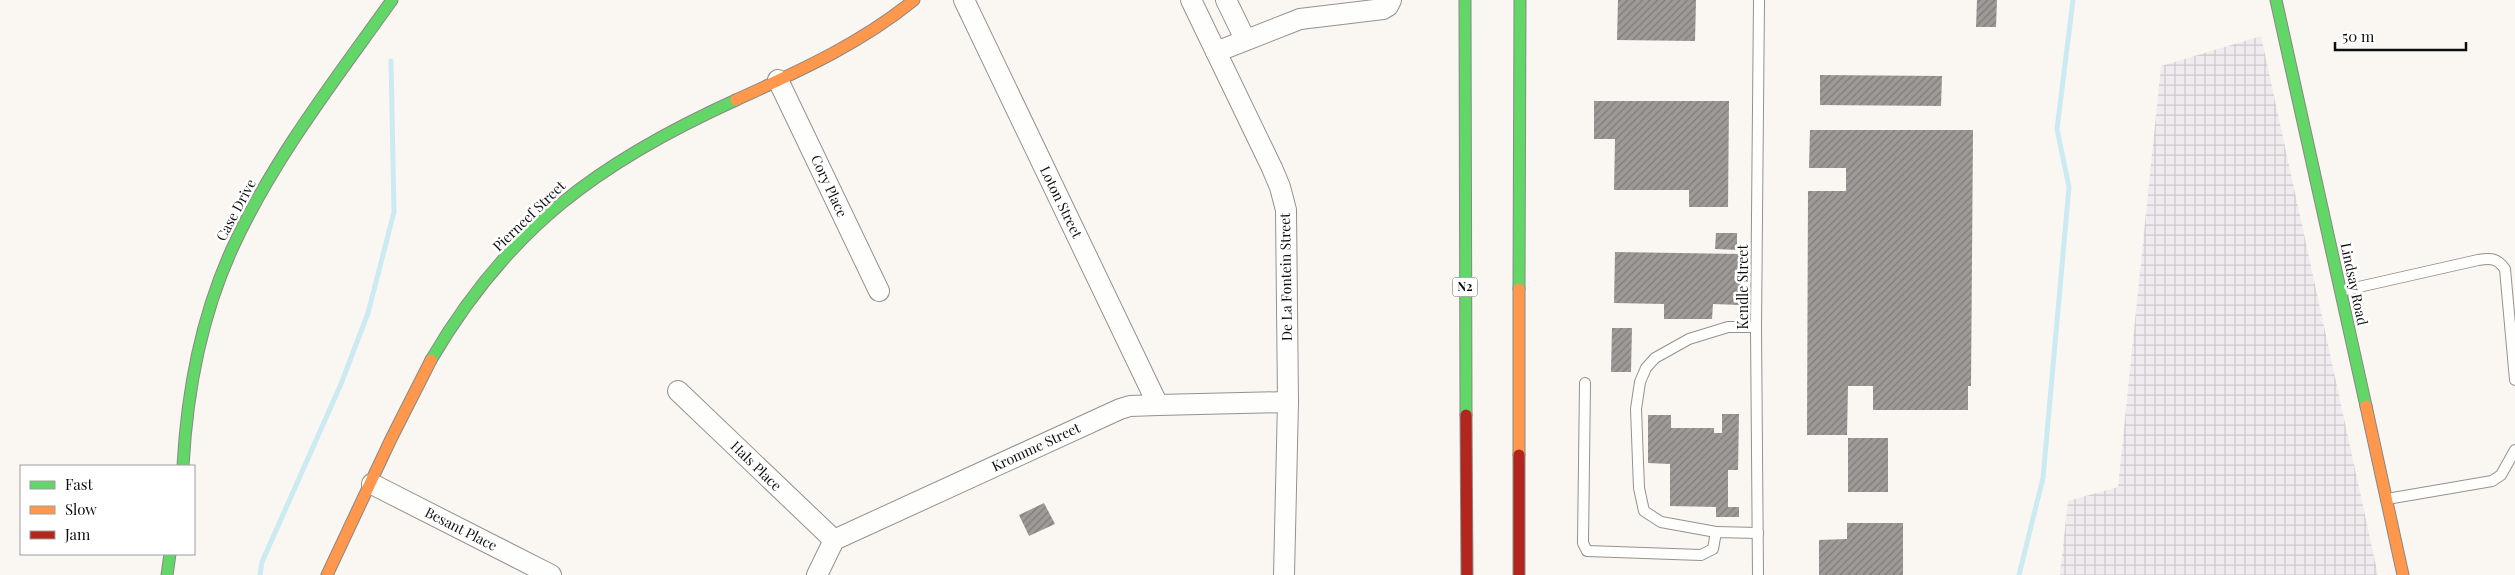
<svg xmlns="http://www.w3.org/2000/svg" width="2515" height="575" font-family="'Playfair Display',serif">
<defs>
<pattern id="industrial-grid" width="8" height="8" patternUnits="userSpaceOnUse" patternTransform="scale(1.25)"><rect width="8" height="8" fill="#f0ebee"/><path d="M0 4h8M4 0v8" fill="none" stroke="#cdc8cb"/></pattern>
<pattern id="building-hatch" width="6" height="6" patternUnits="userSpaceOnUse" patternTransform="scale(1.25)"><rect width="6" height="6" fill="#9d9a98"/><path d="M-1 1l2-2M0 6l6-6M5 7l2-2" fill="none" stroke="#7e7c7a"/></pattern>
</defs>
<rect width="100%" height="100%" fill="#faf7f2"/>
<polygon fill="url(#industrial-grid)" points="2261,36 2378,575 2060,575 2068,501 2118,487 2161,66"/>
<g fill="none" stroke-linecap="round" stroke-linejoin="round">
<g stroke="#cbeaf1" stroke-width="5">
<polyline points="260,575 262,562 341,384 368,313 394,212 391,61"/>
<polyline points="2019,575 2043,478 2069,187 2057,129 2073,0"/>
</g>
</g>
<g fill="url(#building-hatch)">
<polygon points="1618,0 1696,0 1695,41 1617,40"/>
<polygon points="1977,0 1997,0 1996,27 1976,27"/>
<polygon points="1820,75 1942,76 1941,106 1820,105"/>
<polygon points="1594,101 1729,101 1728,207 1689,207 1689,190 1614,190 1615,139 1594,139"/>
<polygon points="1810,130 1973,130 1971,386 1968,386 1968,410 1873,410 1873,386 1848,386 1847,435 1807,435 1808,191 1846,191 1846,168 1809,168"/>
<polygon points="1716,233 1737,233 1737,250 1715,249"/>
<polygon points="1615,252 1741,254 1740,305 1713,304 1712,319 1664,319 1664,304 1614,303"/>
<polygon points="1612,328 1632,328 1631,372 1611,372"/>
<polygon points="1722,414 1739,414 1738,470 1728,470 1728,507 1739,507 1739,517 1716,517 1716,507 1670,506 1670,464 1648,463 1648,415 1671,415 1671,428 1714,428 1714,433 1722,433"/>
<rect x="1848" y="438" width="40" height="54"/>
<polygon points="1044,503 1055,524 1029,536 1019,515"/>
<polygon points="1847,523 1903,523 1903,575 1819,575 1819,540 1847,539"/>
</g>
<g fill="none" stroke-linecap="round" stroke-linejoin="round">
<defs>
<g id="lane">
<path d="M2341,291l137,-31c13,-2 19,-2 27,9l10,111"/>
<polyline points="1585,383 1583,543 1587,551 1701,555 1713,549 1716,532 1758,533"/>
<polyline points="2387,499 2492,481 2501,475 2515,450"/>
<polyline points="1716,532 1661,522 1644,511 1639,488 1636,409 1640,382 1646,368 1655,358 1689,339 1728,327 1756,327"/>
<polyline points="1758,575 1756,327 1759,0"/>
</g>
<g id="street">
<polyline points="964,0 1158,405"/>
<polyline points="1191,0 1272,168 1280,187 1286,210 1288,402 1284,575"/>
<polyline points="1226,0 1245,39"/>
<polyline points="1216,52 1300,19 1383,9 1388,6 1391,0"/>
<polyline points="778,80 879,291"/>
<polyline points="678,391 834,540"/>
<polyline points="372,484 551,575"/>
<polyline points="817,575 834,540 1120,409 1130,406 1158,405 1288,402"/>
</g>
<g id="fast">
<polyline points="1465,0 1466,415"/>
<polyline points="2276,0 2366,406"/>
<polyline points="1519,289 1520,0"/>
<path d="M431,360c77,-132 168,-198 305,-260"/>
<path d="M183,466c4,-74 18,-149 49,-217 41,-90 103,-169 160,-249"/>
<polyline points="167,575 170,554"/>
</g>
<g id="slow">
<path d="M736,100c63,-29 124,-56 178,-100"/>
<polyline points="2366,406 2403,575"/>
<polyline points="1519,455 1519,289"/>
<polyline points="327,575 391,439 431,360"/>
</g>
<g id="jam">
<polyline points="1466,415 1467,575"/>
<polyline points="1519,575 1519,455"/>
</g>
</defs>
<use href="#lane" stroke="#949290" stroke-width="12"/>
<use href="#street" stroke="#949290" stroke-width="22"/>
<use href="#fast" stroke="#8a8987" stroke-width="13"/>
<use href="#slow" stroke="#8a8987" stroke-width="13"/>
<use href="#jam" stroke="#8a8987" stroke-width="13"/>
<use href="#lane" stroke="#fefefd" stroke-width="10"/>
<use href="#street" stroke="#fefefd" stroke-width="20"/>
<use href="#fast" stroke="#63d668" stroke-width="11"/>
<use href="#slow" stroke="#ff974d" stroke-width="11"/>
<use href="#jam" stroke="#b3261e" stroke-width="11"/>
</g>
<g text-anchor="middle" stroke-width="5" stroke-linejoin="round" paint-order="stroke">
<rect fill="#fff" stroke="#565656" stroke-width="1" x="1452.5" y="277.5" width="25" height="19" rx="4"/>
<g font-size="12" font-weight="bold" fill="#0d0d0d">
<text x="1465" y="291">N2</text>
</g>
<g font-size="14" fill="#0d0d0d" stroke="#fff">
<text transform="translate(829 186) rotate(65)" y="5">Cory Place</text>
<text transform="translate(1061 202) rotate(64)" y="5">Loton Street</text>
<text transform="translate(236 210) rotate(-62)" y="5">Case Drive</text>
<text transform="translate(529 216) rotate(-44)" y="5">Pierneef Street</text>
<text transform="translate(1286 277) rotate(-91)" y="5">De La Fontein Street</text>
<text transform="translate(2354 284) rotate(78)" y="5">Lindsay Road</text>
<text transform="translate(1743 287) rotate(-90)" y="5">Kendle Street</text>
<text transform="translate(1036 447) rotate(-25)" y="5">Kromme Street</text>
<text transform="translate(756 466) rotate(44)" y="5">Hals Place</text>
<text transform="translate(461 529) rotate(27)" y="5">Besant Place</text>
</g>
</g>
<rect x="20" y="465" width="175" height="90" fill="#ffffff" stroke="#9e9e9e"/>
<rect x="30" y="481" width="25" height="8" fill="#63d668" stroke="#9e9e9e"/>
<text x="65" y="490" font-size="15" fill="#0d0d0d">Fast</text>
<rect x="30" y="506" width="25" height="8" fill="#ff974d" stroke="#9e9e9e"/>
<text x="65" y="515" font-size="15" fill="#0d0d0d">Slow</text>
<rect x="30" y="531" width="25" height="8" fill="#b3261e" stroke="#9e9e9e"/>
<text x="65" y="540" font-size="15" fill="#0d0d0d">Jam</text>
<path d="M2335 42v8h131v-8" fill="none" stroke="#0d0d0d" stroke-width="2.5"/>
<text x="2342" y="42" font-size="15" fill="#0d0d0d" stroke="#ffffff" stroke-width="4" paint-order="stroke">50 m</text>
</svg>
